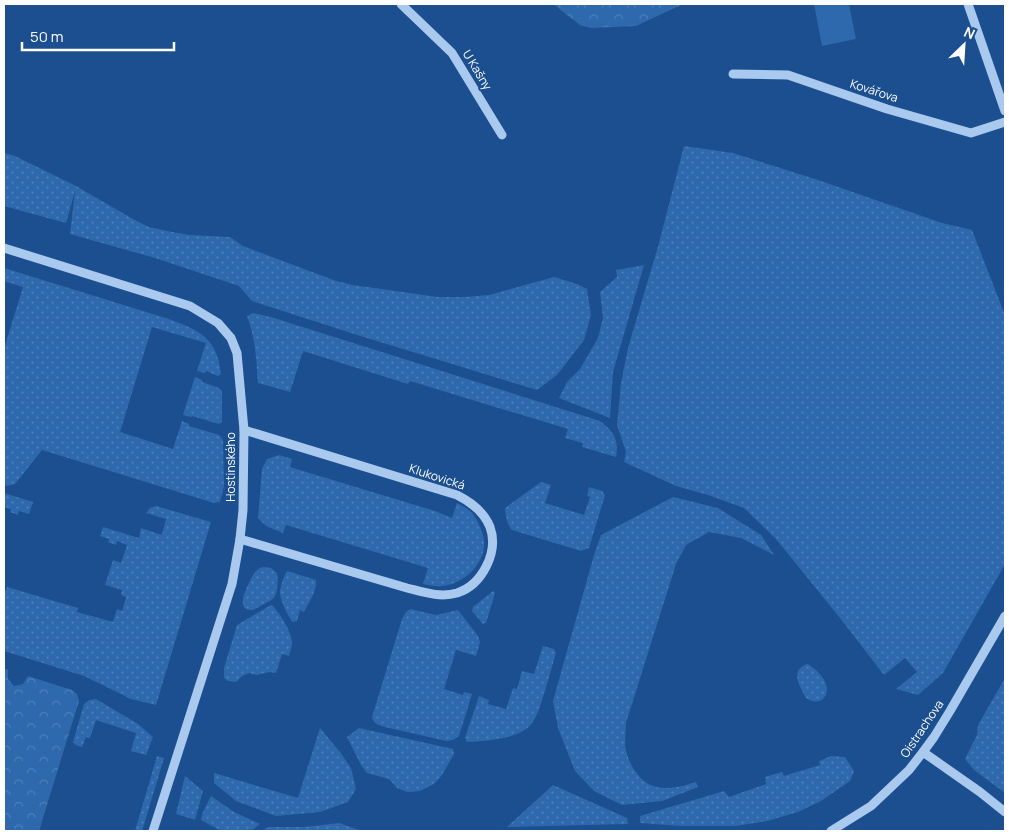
<svg xmlns="http://www.w3.org/2000/svg" width="1009" height="835" font-family="Manrope,sans-serif">
<defs>
<pattern id="grass-dots" width="8" height="8" patternUnits="userSpaceOnUse" patternTransform="scale(1.25)"><rect width="8" height="8" fill="#2e69ad"/><path d="M2 2h.1M6 6h.1" fill="none" stroke="#4d80b9" stroke-width="1.8" stroke-linecap="round"/></pattern>
<pattern id="forest-crowns" width="20" height="18" patternUnits="userSpaceOnUse" patternTransform="scale(1.25)"><rect width="20" height="18" fill="#2e69ad"/><path d="M2 6a3 3 0 1 1 6 0M12 15a3 3 0 1 1 6 0" fill="none" stroke="#4d80b9"/></pattern>
</defs>
<rect width="100%" height="100%" fill="#1b4f8f"/>
<g fill="url(#grass-dots)">
<polygon points="684,146 733,153 818,180 942,223 972,230 1005,315 1005,564 943,673 918,695 896,689 917,672 905,658 884,675 840,618 776,539 744,508 708,495 676,486 624,462 626,452 617,425 621,383 628,348 659,243"/>
<polygon points="4,153 15,156 76,186 133,219 149,227 172,232 190,235 230,237 243,246 336,281 353,285 438,297 465,297 489,295 554,277 577,284 587,289 591,315 584,340 557,375 537,390 354,334 252,301 239,286 155,258 70,234 75,191 66,223 4,206"/>
<polygon points="644,265 613,372 610,418 559,398 567,382 580,369 598,338 603,318 600,292 617,277 616,270"/>
<path d="M4,268l165,51c31,12 48,18 52,55l-3,2 -12,-5 -1,2 -8,-2 9,-28 -54,-16 -32,105 53,17 9,-28 7,3v2l30,9 4,5 1,46 -4,16 -6,1 -172,-53 -27,34 -8,2 -3,-1v-136l19,-62 -19,-6z"/>
<path d="M253,313l18,4 329,104c14,11 19,18 16,36l-34,-10 1,-4 -18,-5 3,-9 -158,-48 -2,3 -105,-33 -13,41 -32,-9c-2,-25 -2,-42 -11,-67z"/>
<polygon points="195,377 202,380 202,382 219,388 222,391 222,422 219,424 192,416 191,417 183,415"/>
<path d="M279,455l13,4 -2,8 145,44 17,7 5,-15c5,3 12,6 16,11 5,7 9,16 11,25 3,23 -19,45 -42,47 -6,1 -13,-1 -19,-2l5,-16 -142,-43 -3,8c-10,-4 -18,-6 -25,-15l4,-49 5,-10z"/>
<path d="M541,482l10,3 -6,18 39,12 6,-18 -3,-1 2,-9 13,4 3,4 -16,53 -8,3 -69,-21c-4,-4 -7,-15 -7,-22z"/>
<polygon points="4,493 33,502 29,514 19,511 18,515 10,512 11,509 4,507"/>
<path d="M673,497l45,11 43,27 13,20 -33,-17 -32,-6 -23,13 -10,19 -50,159c0,9 -2,19 0,28 2,7 5,15 10,21 14,22 38,17 60,10l2,5 -36,14 -40,4 -28,-14 -19,-20 -17,-43 -5,-27 41,-146 7,-20z"/>
<polygon points="156,506 211,522 156,705 131,699 84,676 4,651 4,590 6,590 7,587 78,608 77,612 113,622 117,609 122,611 126,597 121,595 122,590 105,585 113,560 121,563 127,545 117,541 116,545 108,542 109,539 100,536 103,527 139,538 141,528 162,535 166,519 146,513 150,508"/>
<path d="M262,567l9,1 6,5c1,6 1,17 -2,23 -2,4 -6,5 -9,7 -4,2 -10,6 -14,7 -16,1 -7,-19 -4,-25 4,-7 6,-15 14,-18z"/>
<path d="M287,571l29,9c1,11 -7,22 -12,32l-4,-2 -3,11 -4,1c-5,-5 -14,-24 -13,-31 1,-7 4,-15 7,-20z"/>
<polygon points="493,591 495,593 486,623 483,624 472,611 473,607"/>
<path d="M271,605l2,1c7,8 19,26 19,37 0,4 -2,9 -3,13l-7,-2 -6,19 -6,-1 -14,3 -7,-2 -7,3 -6,6 -8,-1 -4,-3v-10l13,-43z"/>
<path d="M410,609l26,6 22,-5 20,26 2,6 -4,14 -20,-6 -12,39 19,6 1,-3 8,2 -13,42 -6,4 -7,1 -61,-14c-6,-2 -11,-2 -13,-10l30,-98 4,-7z"/>
<path d="M543,646l11,3 2,4c-4,14 -8,27 -12,41 -3,9 -6,21 -12,29 -11,16 -46,18 -65,19l-2,-4 14,-42 10,4 -1,4 18,5 7,-21 4,1 5,-18 12,3z"/>
<path d="M807,664c8,3 20,16 20,25 -1,14 -12,15 -21,9 -6,-12 -17,-27 1,-34z"/>
<polygon points="1005,678 1005,793 974,770 965,759 977,735 978,725"/>
<polygon points="96,699 138,724 153,737 146,755 131,751 136,733 96,720 90,738 86,737 82,747 76,745 73,742 84,704 89,700"/>
<polygon points="320,728 340,752 351,768 356,789 348,802 320,812 276,816 236,801 214,783 214,773 298,798"/>
<polygon points="359,728 453,749 454,754 442,775 434,784 420,791 407,792 397,788 389,779 367,773 361,765 347,737"/>
<polygon points="157,756 164,758 142,831 135,831"/>
<polygon points="831,756 845,757 854,771 850,781 821,801 798,812 767,821 736,826 680,826 640,823 640,816 724,791 729,797 766,784 765,777 782,772 784,776 820,765 819,761"/>
<polygon points="185,776 203,791 195,820 176,814"/>
<polygon points="553,785 627,818 628,824 507,827"/>
<polygon points="211,796 234,812 260,824 251,831 221,831 201,820 203,812"/>
<polygon points="339,823 362,831 262,831 269,827 305,827"/>
</g>
<g fill="url(#forest-crowns)">
<polygon points="553,4 681,4 681,5 636,26 591,28 580,25"/>
<polygon points="4,668 8,670 8,679 14,686 23,684 28,676 72,690 77,694 79,701 39,831 4,831"/>
</g>
<polygon fill="#2e69ad" points="814,4 849,4 856,39 822,46"/>
<g fill="none" stroke-linecap="round" stroke-linejoin="round">
<g stroke="#a9c9ee" stroke-width="9">
<polyline points="401,4 452,53 502,135"/>
<polyline points="968,4 1005,111"/>
<polyline points="733,74 788,75 887,109 971,133 1005,122"/>
<polyline points="4,248 190,306 218,323 231,338 237,353 244,430 243,510 240,539 232,584 153,831"/>
<path d="M240,539l167,49c16,4 33,10 50,5 25,-8 42,-41 33,-66 -6,-15 -19,-25 -33,-32l-213,-65"/>
<polyline points="923,752 980,792 1005,812"/>
<polyline points="831,831 871,806 909,770 923,752 934,737 950,711 1005,616"/>
</g>
</g>
<g text-anchor="middle" stroke-width="4" stroke-linejoin="round" paint-order="stroke">
<g font-size="12" fill="#fff" stroke="#1b4f8f">
<text transform="translate(477 70) rotate(59)" y="4">U Kašny</text>
<text transform="translate(874 91) rotate(18)" y="4">Kovářova</text>
<text transform="translate(231 467) rotate(-90)" y="4">Hostinského</text>
<text transform="translate(437 477) rotate(18)" y="4">Klukovická</text>
<text transform="translate(922 729) rotate(-56)" y="4">Oistrachova</text>
</g>
</g>
<rect width="1009" height="835" fill="none" stroke="#ffffff" stroke-width="10"/>
<g transform="translate(964 45) rotate(25)" stroke="#1b4f8f" stroke-width="4" paint-order="stroke">
<path d="M0-4L9 19L0 12L-9 19Z" fill="#ffffff"/>
<text y="-8" font-size="14" font-weight="bold" text-anchor="middle" fill="#ffffff">N</text>
</g>
<path d="M22 42v8h152v-8" fill="none" stroke="#ffffff" stroke-width="2.5"/>
<text x="30" y="42" font-size="15" fill="#ffffff" stroke="#1b4f8f" stroke-width="4" paint-order="stroke">50 m</text>
</svg>
